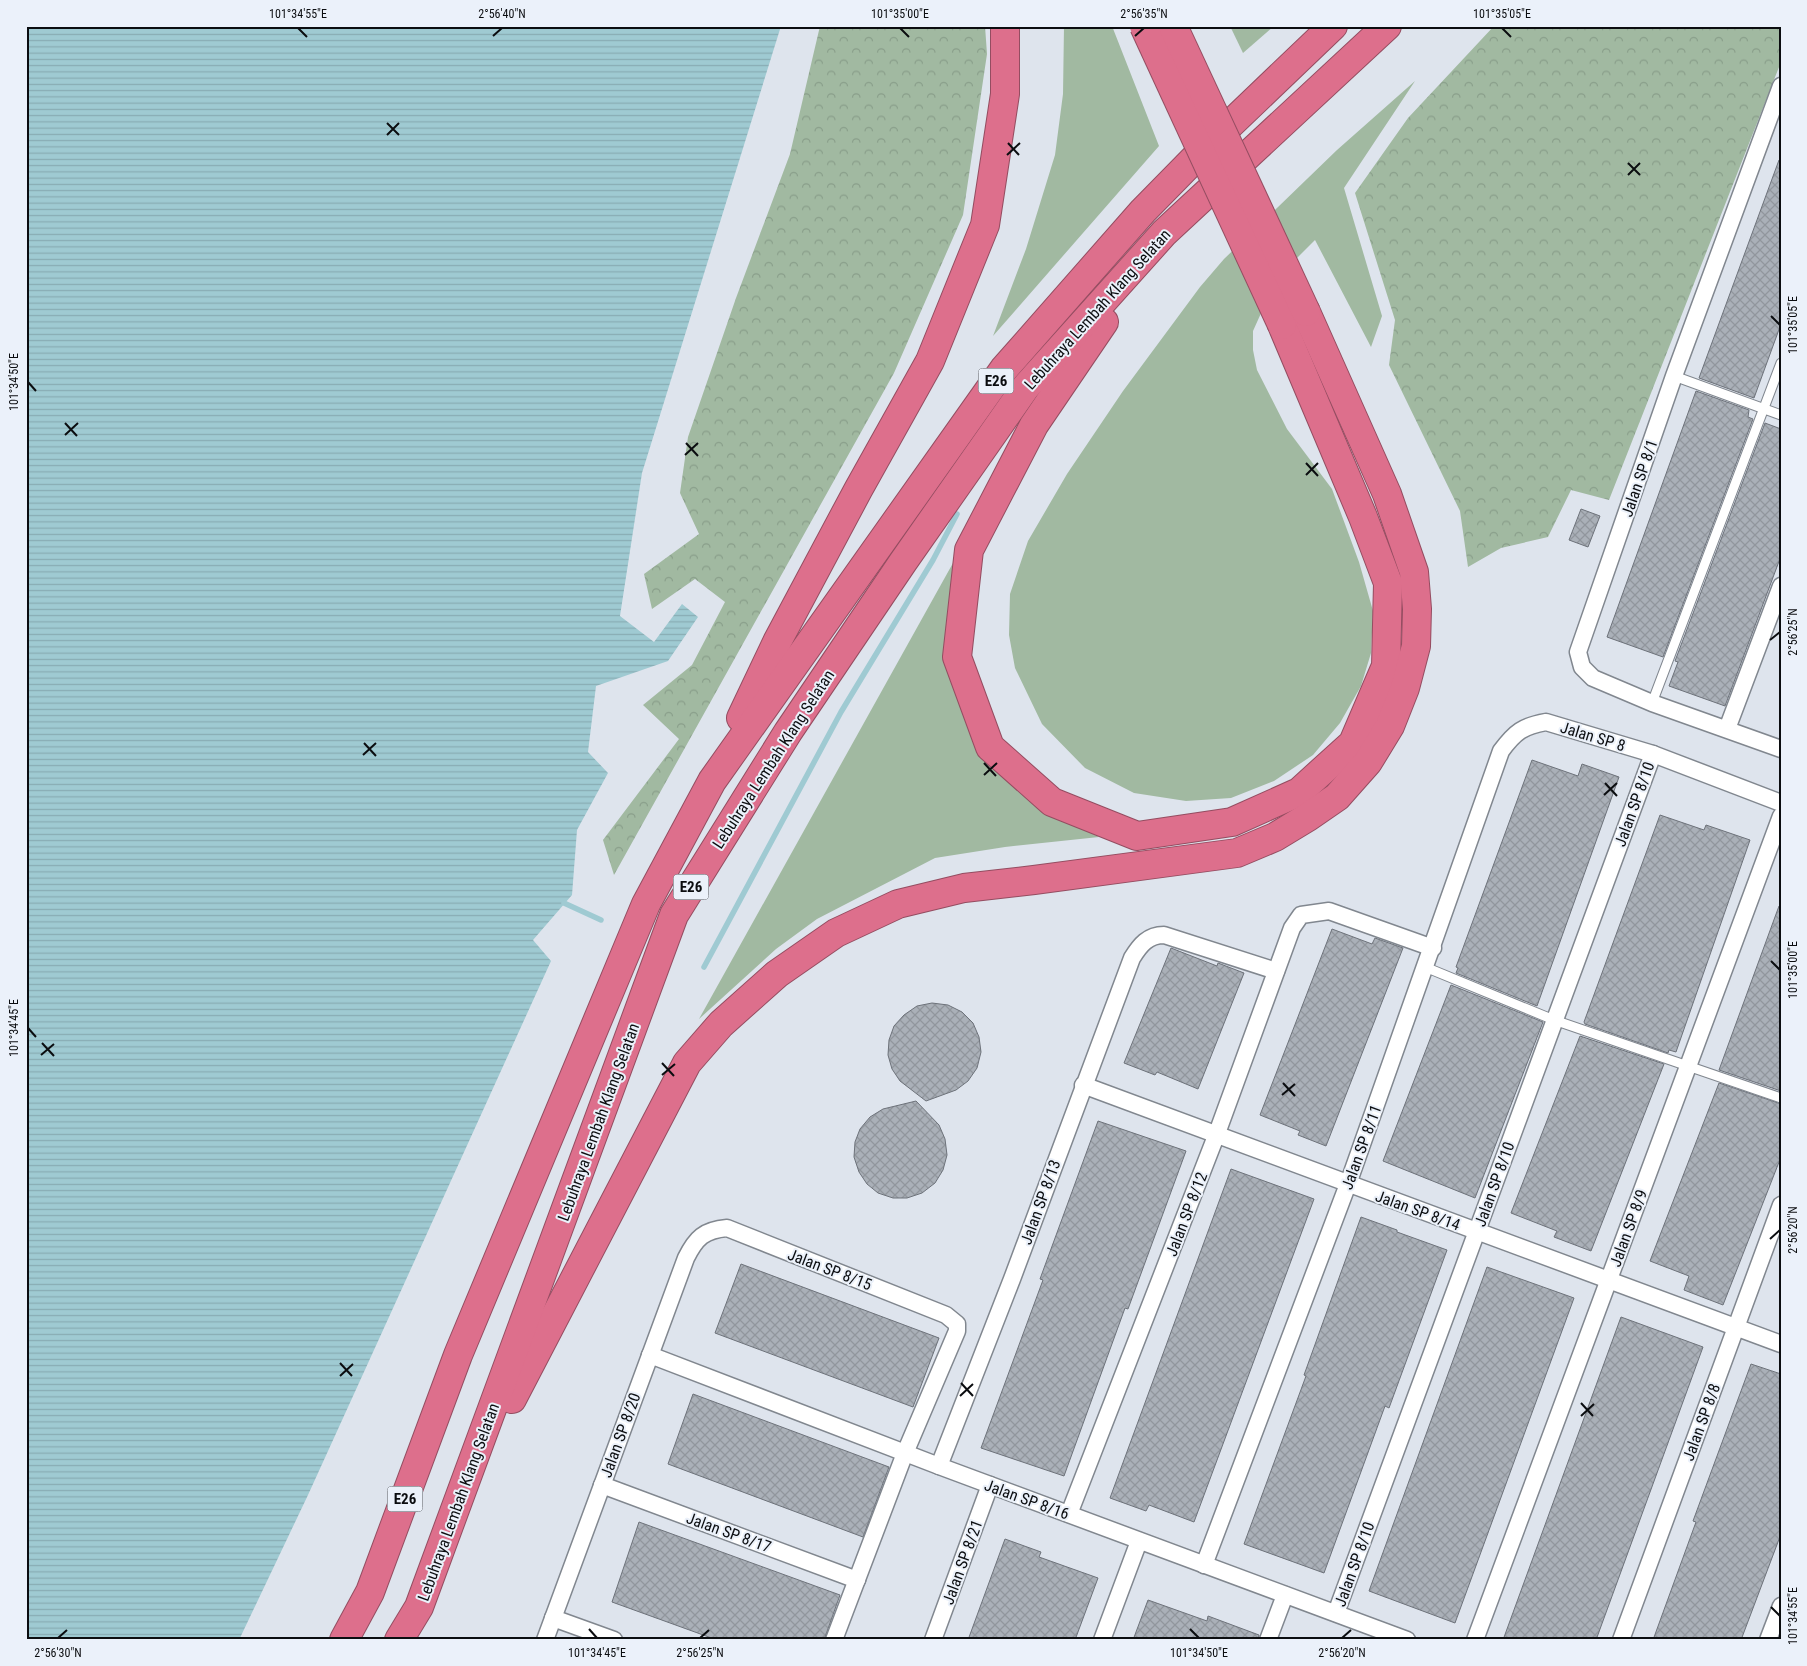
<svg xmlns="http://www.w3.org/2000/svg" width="1807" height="1666" font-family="'Roboto Condensed',sans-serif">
<defs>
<pattern id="forest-crowns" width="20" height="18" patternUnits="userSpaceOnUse" patternTransform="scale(1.25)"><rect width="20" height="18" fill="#a1b9a1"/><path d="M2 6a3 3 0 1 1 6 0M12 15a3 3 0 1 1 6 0" fill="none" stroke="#899e8a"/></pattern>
<pattern id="water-rules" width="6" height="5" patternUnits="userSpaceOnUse" patternTransform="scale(1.25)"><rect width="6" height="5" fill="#9fcad2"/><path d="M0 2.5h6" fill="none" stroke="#88acb3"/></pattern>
<pattern id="building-cross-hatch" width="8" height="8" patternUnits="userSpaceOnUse" patternTransform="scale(1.25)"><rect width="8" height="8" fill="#aab0b8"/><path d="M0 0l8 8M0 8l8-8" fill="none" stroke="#91969d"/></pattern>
</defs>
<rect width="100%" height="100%" fill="#dee4ed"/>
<g fill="#a1b9a1">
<polygon points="1064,26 1112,26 1159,146 993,336 1026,249 1055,155 1063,94"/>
<polygon points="1230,26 1274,26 1243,53"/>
<polygon points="1415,81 1344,188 1382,316 1371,347 1315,240 1258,297 1262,311 1253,331 1253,350 1257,370 1287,429 1332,489 1359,562 1373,611 1371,653 1361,686 1340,723 1313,755 1274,781 1231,798 1186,801 1134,793 1085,768 1042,724 1015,668 1009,635 1010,594 1028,541 1067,474 1123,391 1200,287 1224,259 1337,150"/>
<polygon points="953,563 947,654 982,752 1047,808 1099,837 1005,847 935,858 817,919 776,949 699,1019"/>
</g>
<g fill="url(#forest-crowns)">
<polygon points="820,26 985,26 987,54 963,215 894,373 614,875 603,840 679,739 643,705 692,665 725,602 695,579 652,609 644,574 699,534 680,493 688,437 736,298 790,154"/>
<polygon points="1494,26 1781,26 1781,62 1609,500 1571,490 1548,537 1501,548 1468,567 1460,511 1389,365 1395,320 1355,193 1408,118"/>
</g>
<polygon fill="url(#water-rules)" points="26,26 781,26 642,473 620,616 654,642 682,604 698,617 668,661 596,686 588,752 608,773 577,830 572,895 533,940 551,961 308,1495 239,1640 26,1640"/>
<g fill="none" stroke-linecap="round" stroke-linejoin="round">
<g stroke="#9fcad2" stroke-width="5.5">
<polyline points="564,903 601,920"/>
<polyline points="704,967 841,712 933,560 957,514"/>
</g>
</g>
<g fill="url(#building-cross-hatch)" stroke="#6d727a">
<polygon points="1779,160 1781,160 1781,324 1754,398 1699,378"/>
<polygon points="1696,391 1749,410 1748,417 1753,419 1663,657 1607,637"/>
<polygon points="1765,423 1781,429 1781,556 1725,706 1669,686 1678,662 1675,661"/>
<polygon points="1581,509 1600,516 1588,547 1569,540"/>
<polygon points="1532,760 1578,776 1582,764 1619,777 1537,1006 1456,973 1458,968 1456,967"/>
<polygon points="1660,815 1704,830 1706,825 1750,840 1676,1052 1669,1050 1668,1053 1585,1024 1584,1022"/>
<polygon points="1779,906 1781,906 1781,1091 1719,1070"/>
<polygon points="1332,929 1372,944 1375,938 1403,948 1326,1146 1298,1135 1300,1131 1260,1115"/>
<polygon points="1171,948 1217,966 1218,963 1244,973 1198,1089 1157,1072 1155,1075 1124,1063"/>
<polygon points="1451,985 1543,1022 1475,1198 1383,1161"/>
<polygon points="932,1003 948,1005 962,1012 973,1023 979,1037 981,1052 977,1068 968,1081 956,1090 926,1101 900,1081 892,1069 888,1055 889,1040 894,1026 904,1015 917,1006"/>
<polygon points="1580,1036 1664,1064 1591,1251 1554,1237 1557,1231 1511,1213"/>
<polygon points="1719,1083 1781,1104 1781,1157 1723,1305 1684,1290 1689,1276 1650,1261"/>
<polygon points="916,1101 939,1125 945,1139 947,1155 943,1170 935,1183 922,1193 907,1198 893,1198 878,1193 867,1184 859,1172 854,1157 855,1142 860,1129 870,1117 883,1109"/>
<polygon points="1098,1121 1186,1151 1128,1309 1125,1308 1064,1476 981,1448 1043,1280 1040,1279"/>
<polygon points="1231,1169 1314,1199 1194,1522 1149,1505 1146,1511 1110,1498"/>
<polygon points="1361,1217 1397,1230 1397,1232 1447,1250 1389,1408 1385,1406 1324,1573 1244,1544 1306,1376 1304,1375"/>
<polygon points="741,1264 939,1338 913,1407 715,1333"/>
<polygon points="1487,1267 1574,1298 1455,1623 1369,1591"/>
<polygon points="1621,1317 1703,1347 1596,1640 1503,1640"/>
<polygon points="1751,1364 1781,1374 1781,1534 1741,1640 1653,1640 1696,1522 1693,1521"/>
<polygon points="693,1394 889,1467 863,1537 668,1464"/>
<polygon points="639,1522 840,1595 824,1640 717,1640 612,1602"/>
<polygon points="1005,1539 1041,1552 1039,1557 1098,1578 1075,1640 968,1640"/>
<polygon points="1148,1600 1207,1621 1208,1616 1259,1635 1258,1640 1133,1640"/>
</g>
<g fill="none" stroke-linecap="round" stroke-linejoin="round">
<defs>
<g id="lane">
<polyline points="1674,376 1781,415"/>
<polyline points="1652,703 1781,363"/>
<polyline points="1425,967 1554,1020 1781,1098"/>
</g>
<g id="street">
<polyline points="1781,86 1674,376 1578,652 1582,667 1593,678 1652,703 1781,749"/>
<polyline points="1727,729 1781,586"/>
<polyline points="1083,1085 1781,1344"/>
<polyline points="650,1355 939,1466 1407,1640"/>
<path d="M939,1466l73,-187 120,-321c8,-13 16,-23 32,-23l112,36"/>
<polyline points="602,1485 857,1580"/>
<polyline points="1069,1514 1216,1136 1292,928 1301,915 1329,911 1433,948"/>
<path d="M1204,1565l144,-381 153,-433c14,-19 22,-25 45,-29l107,32 128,49"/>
<polyline points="1336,1613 1653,754"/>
<polyline points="553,1618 614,1640"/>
<path d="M545,1640l141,-382c10,-20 18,-28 41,-30l219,87 11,9v7l-52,122 -71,187"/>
<polyline points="933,1640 990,1485"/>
<polyline points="1102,1640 1139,1541"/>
<polyline points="1268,1640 1285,1595"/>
<polyline points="1475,1640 1781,816"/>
<polyline points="1621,1640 1781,1205"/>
<polyline points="1768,1640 1781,1606"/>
</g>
<g id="highway">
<polyline points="1104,322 1034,425 969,550 957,657 990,747 1052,802 1137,836 1232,822 1299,792 1353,743 1386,666 1388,583 1363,517 1282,325"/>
<polyline points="741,718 778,640 858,490 930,361 985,225 1005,94 1005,26"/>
<polyline points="512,1399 687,1063 721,1024 777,974 836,933 898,904 964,888 1034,880 1237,853 1275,837 1308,817 1337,797 1368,762 1390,726 1405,688 1416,646 1417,609 1414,572 1387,494 1306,312"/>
<polyline points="344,1640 370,1592 458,1355 646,904 712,781 1004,369 1143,211 1197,156 1333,26"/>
<polyline points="399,1640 419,1607 674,915 788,732 903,562 1025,388 1164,233 1387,26"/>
</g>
</defs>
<use href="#lane" stroke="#81878f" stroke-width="11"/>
<use href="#street" stroke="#81878f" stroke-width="19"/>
<use href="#highway" stroke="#944d61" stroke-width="30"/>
<use href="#lane" stroke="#fff" stroke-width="9"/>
<use href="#street" stroke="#fff" stroke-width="16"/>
<use href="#highway" stroke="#dd6f8c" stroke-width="28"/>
<defs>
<g id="highway-bridge">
<polyline points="1144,26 1282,325"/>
<polyline points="1173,26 1306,312"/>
</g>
</defs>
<use href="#highway-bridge" stroke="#944d61" stroke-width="30" stroke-linecap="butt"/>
<use href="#highway-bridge" stroke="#dd6f8c" stroke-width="28"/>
</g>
<path fill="none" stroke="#0b0d10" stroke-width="2" d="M298,28l9,9M900,28l9,9M1502,28l9,9M493,36l9,-8M1135,36l9,-8M387,123l12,12M387,135l12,-12M1008,143l11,12M1007,155l13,-12M1628,163l12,12M1628,175l12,-12M1771,316l9,9M28,382l8,9M65,423l12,13M65,435l13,-12M686,443l12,13M685,455l13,-12M1306,463l12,13M1306,475l12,-12M1770,640l10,-8M364,743l12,13M363,755l13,-12M984,763l12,13M984,775l13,-12M1605,783l12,13M1604,795l13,-12M1771,961l9,9M28,1028l8,9M42,1043l12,13M41,1055l13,-11M662,1063l12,13M662,1075l13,-11M1283,1083l12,13M1282,1095l13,-11M1770,1239l10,-9M340,1363l12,13M340,1376l13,-12M961,1383l12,13M960,1396l13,-12M1581,1403l12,13M1581,1416l13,-12M1771,1607l9,9M589,1629l8,9M1190,1629l9,9M58,1638l9,-8M700,1638l9,-8M1342,1638l9,-8"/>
<g text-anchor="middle" stroke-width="4" stroke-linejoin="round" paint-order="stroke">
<g fill="#ebf1fa" stroke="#4e5156" stroke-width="1">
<rect x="978.5" y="368.5" width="35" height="25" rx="4"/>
<rect x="673.5" y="874.5" width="35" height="25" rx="4"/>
<rect x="387.5" y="1486.5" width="35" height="25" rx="4"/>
</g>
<g font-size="15" font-weight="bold" fill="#0b0d10">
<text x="996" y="386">E26</text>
<text x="691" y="892">E26</text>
<text x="405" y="1504">E26</text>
</g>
<g font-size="16" fill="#0b0d10" stroke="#ebf1fa">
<text transform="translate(1097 309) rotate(-48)" y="6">Lebuhraya Lembah Klang Selatan</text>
<text transform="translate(1639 478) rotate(-71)" y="6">Jalan SP 8/1</text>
<text transform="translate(1593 736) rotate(17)" y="6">Jalan SP 8</text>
<text transform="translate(773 759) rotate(-57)" y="6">Lebuhraya Lembah Klang Selatan</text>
<text transform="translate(1634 804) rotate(-70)" y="6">Jalan SP 8/10</text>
<text transform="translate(598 1122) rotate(-70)" y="6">Lebuhraya Lembah Klang Selatan</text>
<text transform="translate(1361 1147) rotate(-70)" y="6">Jalan SP 8/11</text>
<text transform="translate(1494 1184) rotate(-70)" y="6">Jalan SP 8/10</text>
<text transform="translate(1040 1202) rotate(-70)" y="6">Jalan SP 8/13</text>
<text transform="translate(1418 1210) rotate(20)" y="6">Jalan SP 8/14</text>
<text transform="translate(1186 1214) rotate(-69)" y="6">Jalan SP 8/12</text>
<text transform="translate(1628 1228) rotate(-70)" y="6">Jalan SP 8/9</text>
<text transform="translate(830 1269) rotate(21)" y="6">Jalan SP 8/15</text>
<text transform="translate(1701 1422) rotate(-70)" y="6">Jalan SP 8/8</text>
<text transform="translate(620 1435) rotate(-70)" y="6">Jalan SP 8/20</text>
<text transform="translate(1027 1499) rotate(20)" y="6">Jalan SP 8/16</text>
<text transform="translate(458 1502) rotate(-70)" y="6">Lebuhraya Lembah Klang Selatan</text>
<text transform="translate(729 1532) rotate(20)" y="6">Jalan SP 8/17</text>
<text transform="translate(962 1562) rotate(-70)" y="6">Jalan SP 8/21</text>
<text transform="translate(1354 1564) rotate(-70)" y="6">Jalan SP 8/10</text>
</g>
</g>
<rect width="1807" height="1666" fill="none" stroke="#ebf1fa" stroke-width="55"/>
<rect x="28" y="28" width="1752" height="1610" fill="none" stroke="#0b0d10" stroke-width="2"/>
<g font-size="12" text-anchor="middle" fill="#0b0d10">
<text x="298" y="18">101°34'55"E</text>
<text x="502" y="18">2°56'40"N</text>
<text x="900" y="18">101°35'00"E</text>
<text x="1144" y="18">2°56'35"N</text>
<text x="1502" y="18">101°35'05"E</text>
<text transform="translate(1793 325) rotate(-90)" y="4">101°35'05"E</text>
<text transform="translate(14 382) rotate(-90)" y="4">101°34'50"E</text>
<text transform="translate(1793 632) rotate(-90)" y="4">2°56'25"N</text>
<text transform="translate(1793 970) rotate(-90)" y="4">101°35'00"E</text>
<text transform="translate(14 1028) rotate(-90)" y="4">101°34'45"E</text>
<text transform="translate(1793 1230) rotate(-90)" y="4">2°56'20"N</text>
<text transform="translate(1793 1616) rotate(-90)" y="4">101°34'55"E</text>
<text x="58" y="1657">2°56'30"N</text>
<text x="597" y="1657">101°34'45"E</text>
<text x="700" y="1657">2°56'25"N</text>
<text x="1199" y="1657">101°34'50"E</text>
<text x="1342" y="1657">2°56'20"N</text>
</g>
</svg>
